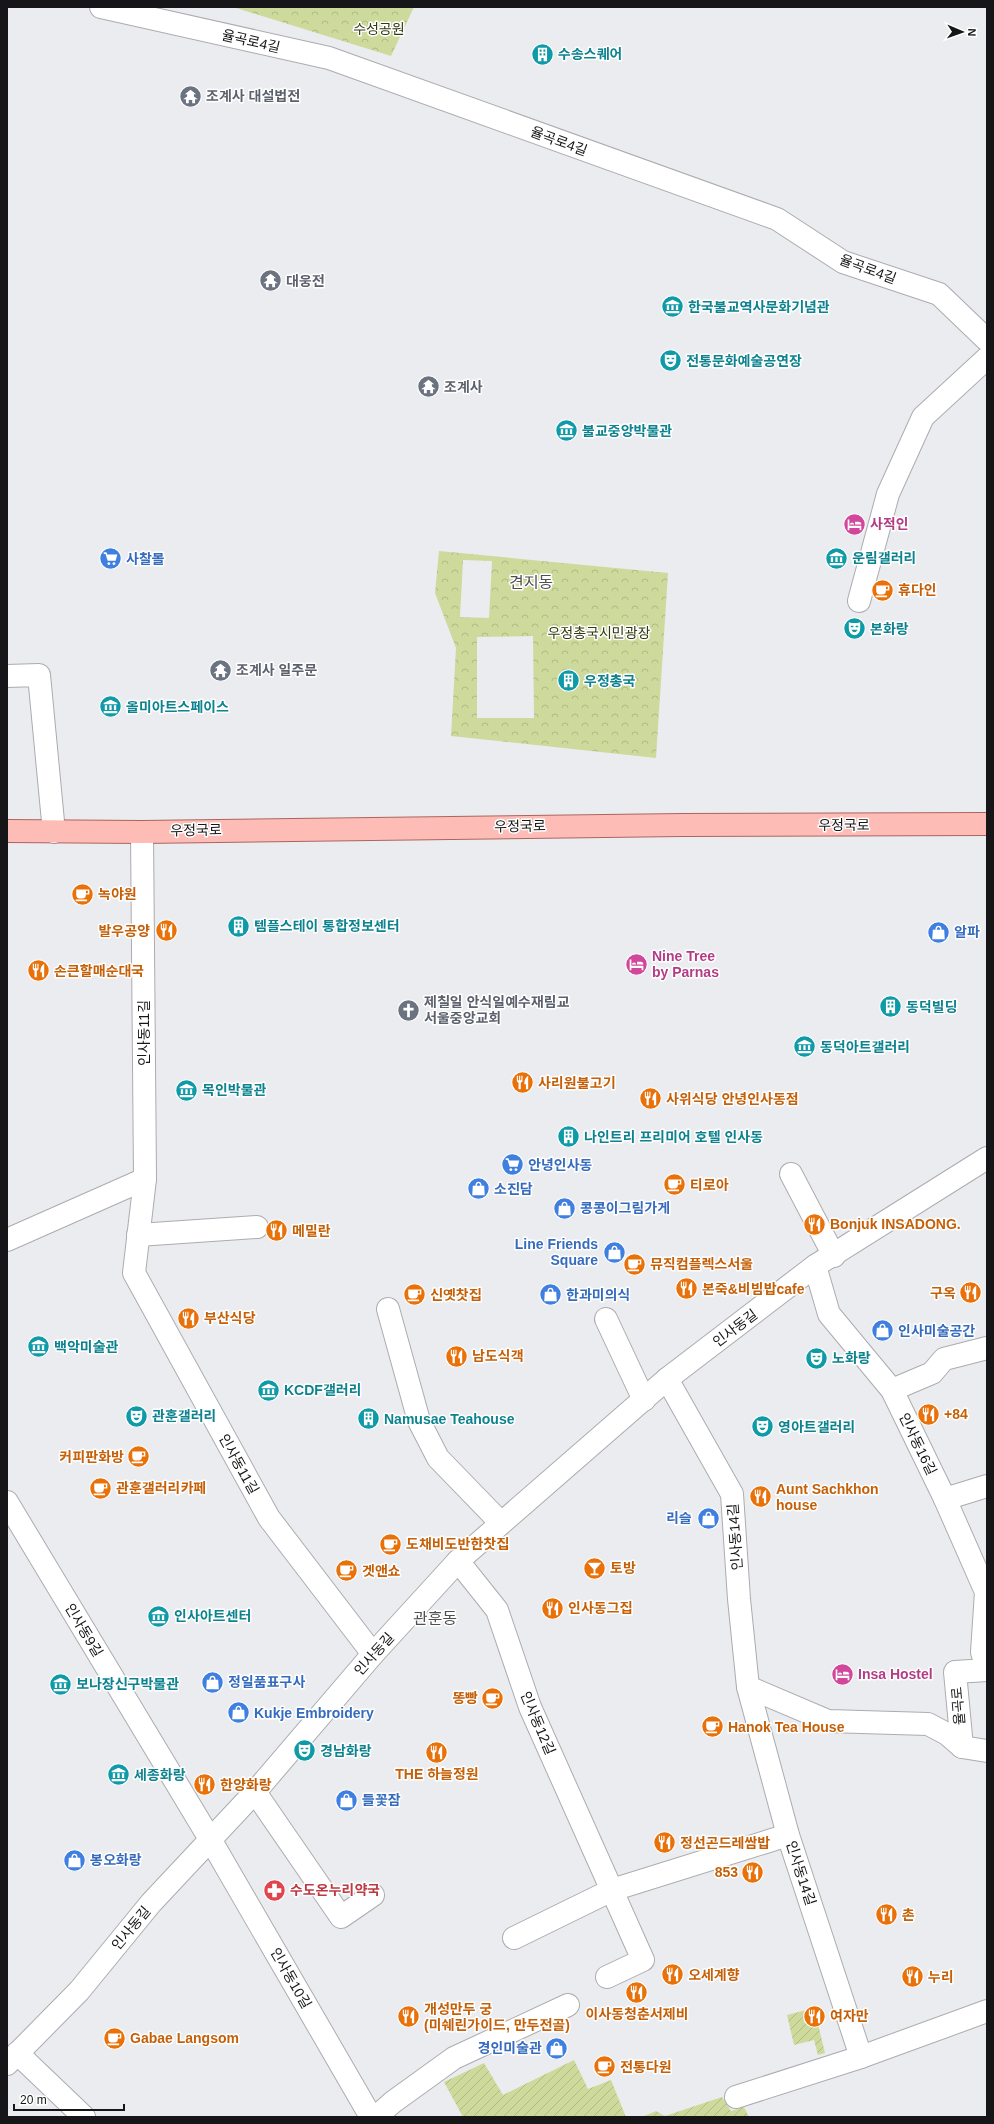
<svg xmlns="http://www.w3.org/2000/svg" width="994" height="2124" font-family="Arial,'Noto Sans KR',sans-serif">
<defs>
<pattern id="forest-crowns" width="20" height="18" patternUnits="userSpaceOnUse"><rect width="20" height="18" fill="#cdda9b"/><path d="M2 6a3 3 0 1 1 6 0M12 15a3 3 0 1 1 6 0" fill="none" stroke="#afba85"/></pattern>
<pattern id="garden-furrows" width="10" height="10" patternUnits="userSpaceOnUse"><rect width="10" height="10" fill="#cdda9b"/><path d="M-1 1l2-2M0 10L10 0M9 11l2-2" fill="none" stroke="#afba85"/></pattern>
</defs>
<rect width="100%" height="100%" fill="#ebecef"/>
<g fill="url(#forest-crowns)" fill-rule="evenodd">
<polygon points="233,7 414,7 391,56"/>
<path d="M439,551l229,22 -12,185 -205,-22 5,-88 -21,-55zM463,560l29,1 -3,57 -29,-1zM533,636l1,82h-57v-81z"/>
</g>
<g fill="url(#garden-furrows)">
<polygon points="814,2008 825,2053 818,2055 814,2040 794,2045 787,2015"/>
<polygon points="574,2060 588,2089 611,2080 626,2117 463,2117 444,2082 484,2063 503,2095"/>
<polygon points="722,2097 731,2111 744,2107 749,2117 642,2117 656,2111 665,2116"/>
</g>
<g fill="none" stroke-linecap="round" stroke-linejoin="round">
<defs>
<g id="minor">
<polyline points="101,7 329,58 777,219 843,262 939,294 987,340"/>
<polyline points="859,601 888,494 923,417 987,358"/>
<polyline points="7,676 39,675 54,832"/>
<polyline points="142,832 145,1179 134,1273 269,1518 373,1654"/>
<polyline points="791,1174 834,1256"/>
<polyline points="138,1235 257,1227"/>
<polyline points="7,1240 145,1179"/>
<polyline points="815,1266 829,1314 892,1390 945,1499 986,1592 982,1652 987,1670 955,1672 962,1747"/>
<polyline points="388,1309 419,1421 438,1458 501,1523"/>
<polyline points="606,1319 644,1400"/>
<polyline points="667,1379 732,1494 739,1599 748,1687 788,1835 861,2057 736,2097"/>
<polyline points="892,1390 932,1373 944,1359 987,1348"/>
<polyline points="945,1499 987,1486"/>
<polyline points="7,1502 210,1839 371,2117"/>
<polyline points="458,1561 497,1610 530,1707 643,1960 607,1977"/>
<polyline points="748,1687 828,1721 928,1724 947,1734 962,1747 987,1751"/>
<polyline points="255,1792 341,1917 373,1895"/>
<polyline points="514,1938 612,1890 788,1835"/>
<polyline points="17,2053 84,2117"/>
<polyline points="861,2057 987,2011"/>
<polyline points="7,2064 79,1991 151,1903 255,1792 373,1654 458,1561 667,1379 815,1266 987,1158"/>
<polyline points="376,2117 393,2102 454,2058 568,2005"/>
</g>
<polyline id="major" points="7,831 142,832 682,825 987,824"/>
</defs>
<use href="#minor" stroke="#acacb0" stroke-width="24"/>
<use href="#major" stroke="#ac655e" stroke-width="24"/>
<use href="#minor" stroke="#fff" stroke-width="22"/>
<use href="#major" stroke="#fdbcb5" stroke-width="22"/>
</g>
<defs>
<symbol id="building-disc" viewBox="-11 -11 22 22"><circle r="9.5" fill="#0f9aa8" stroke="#fff"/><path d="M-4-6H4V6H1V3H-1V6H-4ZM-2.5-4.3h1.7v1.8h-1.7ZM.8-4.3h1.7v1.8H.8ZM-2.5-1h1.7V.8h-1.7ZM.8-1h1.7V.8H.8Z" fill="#fff"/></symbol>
<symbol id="temple-disc" viewBox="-11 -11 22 22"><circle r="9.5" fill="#6b7280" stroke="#fff"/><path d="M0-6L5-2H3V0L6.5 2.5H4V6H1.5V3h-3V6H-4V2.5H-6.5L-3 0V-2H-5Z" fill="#fff"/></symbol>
<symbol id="museum-disc" viewBox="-11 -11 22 22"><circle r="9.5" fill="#0f9aa8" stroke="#fff"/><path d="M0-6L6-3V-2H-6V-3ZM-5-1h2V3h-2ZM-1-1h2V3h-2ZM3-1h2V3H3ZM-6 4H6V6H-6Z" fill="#fff"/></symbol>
<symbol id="theatre-disc" viewBox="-11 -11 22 22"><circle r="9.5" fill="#0f9aa8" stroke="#fff"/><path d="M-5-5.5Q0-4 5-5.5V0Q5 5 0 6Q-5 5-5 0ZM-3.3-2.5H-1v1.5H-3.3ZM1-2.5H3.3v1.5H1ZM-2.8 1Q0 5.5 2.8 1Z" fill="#fff"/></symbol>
<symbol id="hotel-disc" viewBox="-11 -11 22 22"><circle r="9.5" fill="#d1479c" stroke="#fff"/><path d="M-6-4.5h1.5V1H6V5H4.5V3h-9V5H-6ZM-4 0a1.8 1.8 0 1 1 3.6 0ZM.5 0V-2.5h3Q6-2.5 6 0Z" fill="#fff"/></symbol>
<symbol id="supermarket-disc" viewBox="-11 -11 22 22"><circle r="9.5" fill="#3f7fe0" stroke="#fff"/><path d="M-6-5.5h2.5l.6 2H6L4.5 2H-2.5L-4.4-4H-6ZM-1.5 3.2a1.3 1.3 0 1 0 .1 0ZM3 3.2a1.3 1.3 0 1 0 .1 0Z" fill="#fff"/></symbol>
<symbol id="cafe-disc" viewBox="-11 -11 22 22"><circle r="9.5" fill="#e8710a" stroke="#fff"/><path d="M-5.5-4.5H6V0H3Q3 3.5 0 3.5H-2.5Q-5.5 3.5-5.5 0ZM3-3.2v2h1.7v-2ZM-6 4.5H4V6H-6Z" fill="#fff"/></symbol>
<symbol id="restaurant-disc" viewBox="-11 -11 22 22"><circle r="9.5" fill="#e8710a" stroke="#fff"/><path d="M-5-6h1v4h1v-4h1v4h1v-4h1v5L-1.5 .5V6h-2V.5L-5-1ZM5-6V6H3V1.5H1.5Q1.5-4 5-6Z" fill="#fff"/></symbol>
<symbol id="shop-disc" viewBox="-11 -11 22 22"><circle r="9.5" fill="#3f7fe0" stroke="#fff"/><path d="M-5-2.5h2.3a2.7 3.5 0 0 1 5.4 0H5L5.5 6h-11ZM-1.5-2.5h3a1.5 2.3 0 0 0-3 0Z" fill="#fff"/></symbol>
<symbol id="church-disc" viewBox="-11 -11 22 22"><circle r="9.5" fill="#6b7280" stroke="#fff"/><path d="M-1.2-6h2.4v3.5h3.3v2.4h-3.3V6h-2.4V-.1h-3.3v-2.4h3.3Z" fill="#fff"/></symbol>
<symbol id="bar-disc" viewBox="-11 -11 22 22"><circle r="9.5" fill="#e8710a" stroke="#fff"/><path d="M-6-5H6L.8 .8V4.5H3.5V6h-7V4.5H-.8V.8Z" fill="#fff"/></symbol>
<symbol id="pharmacy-disc" viewBox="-11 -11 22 22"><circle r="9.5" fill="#e0444e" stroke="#fff"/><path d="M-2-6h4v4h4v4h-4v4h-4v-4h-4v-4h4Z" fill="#fff"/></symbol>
</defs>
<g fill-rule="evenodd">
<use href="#building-disc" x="530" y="42" width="25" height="25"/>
<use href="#temple-disc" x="178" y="84" width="25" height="25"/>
<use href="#temple-disc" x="258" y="268" width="25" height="25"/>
<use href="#museum-disc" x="660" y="294" width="25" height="25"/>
<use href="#theatre-disc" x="658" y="348" width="25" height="25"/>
<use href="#temple-disc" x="416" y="374" width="25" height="25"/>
<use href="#museum-disc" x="554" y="418" width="25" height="25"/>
<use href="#hotel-disc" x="842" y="512" width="25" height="25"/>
<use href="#museum-disc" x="824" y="546" width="25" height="25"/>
<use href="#supermarket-disc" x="98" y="546" width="25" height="25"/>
<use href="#cafe-disc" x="870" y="578" width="25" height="25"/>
<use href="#theatre-disc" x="842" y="616" width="25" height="25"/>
<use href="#temple-disc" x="208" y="658" width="25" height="25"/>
<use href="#building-disc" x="556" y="668" width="25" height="25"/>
<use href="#museum-disc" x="98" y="694" width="25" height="25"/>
<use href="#cafe-disc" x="70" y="882" width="25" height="25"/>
<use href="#building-disc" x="226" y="914" width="25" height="25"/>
<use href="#restaurant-disc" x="154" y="918" width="25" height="25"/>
<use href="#shop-disc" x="926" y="920" width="25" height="25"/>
<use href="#hotel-disc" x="624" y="952" width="25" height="25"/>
<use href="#restaurant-disc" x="26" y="958" width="25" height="25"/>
<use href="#building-disc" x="878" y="994" width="25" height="25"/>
<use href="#church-disc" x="396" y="998" width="25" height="25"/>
<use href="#museum-disc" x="792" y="1034" width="25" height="25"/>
<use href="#restaurant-disc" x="510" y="1070" width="25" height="25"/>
<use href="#museum-disc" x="174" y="1078" width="25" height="25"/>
<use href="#restaurant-disc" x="638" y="1086" width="25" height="25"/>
<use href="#building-disc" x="556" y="1124" width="25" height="25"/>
<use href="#supermarket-disc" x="500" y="1152" width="25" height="25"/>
<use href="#cafe-disc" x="662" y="1172" width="25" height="25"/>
<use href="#shop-disc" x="466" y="1176" width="25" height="25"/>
<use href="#shop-disc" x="552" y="1196" width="25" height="25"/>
<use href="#restaurant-disc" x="802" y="1212" width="25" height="25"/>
<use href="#restaurant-disc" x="264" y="1218" width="25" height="25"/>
<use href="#shop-disc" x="602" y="1240" width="25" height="25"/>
<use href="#cafe-disc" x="622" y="1252" width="25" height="25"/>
<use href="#restaurant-disc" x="674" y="1276" width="25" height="25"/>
<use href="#restaurant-disc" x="958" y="1280" width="25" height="25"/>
<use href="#cafe-disc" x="402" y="1282" width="25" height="25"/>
<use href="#shop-disc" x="538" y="1282" width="25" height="25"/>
<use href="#restaurant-disc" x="176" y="1306" width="25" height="25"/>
<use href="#shop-disc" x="870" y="1318" width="25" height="25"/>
<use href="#museum-disc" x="26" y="1334" width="25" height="25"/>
<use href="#restaurant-disc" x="444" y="1344" width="25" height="25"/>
<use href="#theatre-disc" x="804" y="1346" width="25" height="25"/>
<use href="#museum-disc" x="256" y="1378" width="25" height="25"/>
<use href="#restaurant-disc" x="916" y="1402" width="25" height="25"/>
<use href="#theatre-disc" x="124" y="1404" width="25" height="25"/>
<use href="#building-disc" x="356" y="1406" width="25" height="25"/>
<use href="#theatre-disc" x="750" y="1414" width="25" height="25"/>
<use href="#cafe-disc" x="126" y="1444" width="25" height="25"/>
<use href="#cafe-disc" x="88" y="1476" width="25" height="25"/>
<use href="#restaurant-disc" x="748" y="1484" width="25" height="25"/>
<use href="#shop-disc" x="696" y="1506" width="25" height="25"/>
<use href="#cafe-disc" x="378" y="1532" width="25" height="25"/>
<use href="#bar-disc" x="582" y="1556" width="25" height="25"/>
<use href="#cafe-disc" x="334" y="1558" width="25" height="25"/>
<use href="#restaurant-disc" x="540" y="1596" width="25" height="25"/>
<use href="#museum-disc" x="146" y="1604" width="25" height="25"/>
<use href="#hotel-disc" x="830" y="1662" width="25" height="25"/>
<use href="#shop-disc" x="200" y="1670" width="25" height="25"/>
<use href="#museum-disc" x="48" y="1672" width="25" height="25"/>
<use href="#cafe-disc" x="480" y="1686" width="25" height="25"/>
<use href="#shop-disc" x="226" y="1700" width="25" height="25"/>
<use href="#cafe-disc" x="700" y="1714" width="25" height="25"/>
<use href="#theatre-disc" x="292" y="1738" width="25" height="25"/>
<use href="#restaurant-disc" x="424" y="1740" width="25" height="25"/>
<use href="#museum-disc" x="106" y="1762" width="25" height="25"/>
<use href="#restaurant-disc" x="192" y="1772" width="25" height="25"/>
<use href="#shop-disc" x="334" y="1788" width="25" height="25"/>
<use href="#restaurant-disc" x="652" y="1830" width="25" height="25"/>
<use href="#shop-disc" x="62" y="1848" width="25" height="25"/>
<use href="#restaurant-disc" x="740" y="1860" width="25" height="25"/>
<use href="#pharmacy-disc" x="262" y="1878" width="25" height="25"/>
<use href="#restaurant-disc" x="874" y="1902" width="25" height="25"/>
<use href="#restaurant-disc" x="660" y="1962" width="25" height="25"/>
<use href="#restaurant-disc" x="900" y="1964" width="25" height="25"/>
<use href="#restaurant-disc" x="624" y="1980" width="25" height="25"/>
<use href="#restaurant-disc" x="802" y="2004" width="25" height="25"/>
<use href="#restaurant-disc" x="396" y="2004" width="25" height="25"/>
<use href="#cafe-disc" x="102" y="2026" width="25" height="25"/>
<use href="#shop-disc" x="544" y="2036" width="25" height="25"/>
<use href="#cafe-disc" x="592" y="2054" width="25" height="25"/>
</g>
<g text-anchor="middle" stroke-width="3" stroke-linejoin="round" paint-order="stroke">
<g font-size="14" fill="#32390e" stroke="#fff">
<text x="379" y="34">수성공원</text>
<text x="599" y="638">우정총국시민광장</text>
</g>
<g font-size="14" fill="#161618" stroke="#fff">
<text transform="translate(251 41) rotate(13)" y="5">율곡로4길</text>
<text transform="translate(559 141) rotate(20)" y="5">율곡로4길</text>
<text transform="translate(868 269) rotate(20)" y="5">율곡로4길</text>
<text x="844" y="830">우정국로</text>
<text transform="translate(520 826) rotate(-1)" y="5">우정국로</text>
<text transform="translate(196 830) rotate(-1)" y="5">우정국로</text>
<text transform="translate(144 1033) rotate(-90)" y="5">인사동11길</text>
<text transform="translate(735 1328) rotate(-37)" y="5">인사동길</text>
<text transform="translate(918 1444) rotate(64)" y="5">인사동16길</text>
<text transform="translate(239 1464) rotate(61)" y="5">인사동11길</text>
<text transform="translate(735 1537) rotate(-94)" y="5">인사동14길</text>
<text transform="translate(84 1630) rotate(59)" y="5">인사동9길</text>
<text transform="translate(374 1654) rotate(-48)" y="5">인사동길</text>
<text transform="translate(958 1706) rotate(-95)" y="5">율곡로</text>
<text transform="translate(538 1723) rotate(67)" y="5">인사동12길</text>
<text transform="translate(801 1873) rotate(72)" y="5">인사동14길</text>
<text transform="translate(131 1928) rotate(-50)" y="5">인사동길</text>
<text transform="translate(291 1978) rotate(60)" y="5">인사동10길</text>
</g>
<g font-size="14" font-weight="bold" fill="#0d838f" stroke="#fff" text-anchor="start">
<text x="558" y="59">수송스퀘어</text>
<text x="688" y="312">한국불교역사문화기념관</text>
<text x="686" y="366">전통문화예술공연장</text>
<text x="582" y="436">불교중앙박물관</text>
<text x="852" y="563">운림갤러리</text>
<text x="870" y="634">본화랑</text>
<text x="584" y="686">우정총국</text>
<text x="126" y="712">올미아트스페이스</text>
<text x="254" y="931">템플스테이 통합정보센터</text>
<text x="906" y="1012">동덕빌딩</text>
<text x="820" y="1052">동덕아트갤러리</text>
<text x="202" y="1095">목인박물관</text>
<text x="584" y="1142">나인트리 프리미어 호텔 인사동</text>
<text x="54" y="1352">백악미술관</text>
<text x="832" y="1363">노화랑</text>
<text x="284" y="1395">KCDF갤러리</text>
<text x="152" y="1421">관훈갤러리</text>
<text x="384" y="1424">Namusae Teahouse</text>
<text x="778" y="1432">영아트갤러리</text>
<text x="174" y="1621">인사아트센터</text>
<text x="76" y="1689">보나장신구박물관</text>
<text x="320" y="1756">경남화랑</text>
<text x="134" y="1780">세종화랑</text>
</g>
<g font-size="14" font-weight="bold" fill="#5b616d" stroke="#fff" text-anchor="start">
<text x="206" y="101">조계사 대설법전</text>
<text x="286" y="286">대웅전</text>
<text x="444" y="392">조계사</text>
<text x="236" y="675">조계사 일주문</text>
<text x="424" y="1007">제칠일 안식일예수재림교<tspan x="424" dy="16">서울중앙교회</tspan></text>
</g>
<g font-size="14" font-weight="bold" fill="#b23c85" stroke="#fff" text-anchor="start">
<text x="870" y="529">사적인</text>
<text x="652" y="961">Nine Tree<tspan x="652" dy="16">by Parnas</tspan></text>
<text x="858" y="1679">Insa Hostel</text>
</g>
<g font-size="14" font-weight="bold" fill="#366cbe" stroke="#fff" text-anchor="start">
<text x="126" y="564">사찰몰</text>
<text x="954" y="937">알파</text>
<text x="528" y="1170">안녕인사동</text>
<text x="494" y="1194">소진담</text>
<text x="580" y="1213">콩콩이그림가게</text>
<text x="598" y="1249" text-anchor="end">Line Friends<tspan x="598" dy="16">Square</tspan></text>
<text x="566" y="1300">한과미의식</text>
<text x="898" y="1336">인사미술공간</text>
<text x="692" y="1523" text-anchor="end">리슬</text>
<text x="228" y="1687">정일품표구사</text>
<text x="254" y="1718">Kukje Embroidery</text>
<text x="362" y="1805">들꽃잠</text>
<text x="90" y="1865">봉오화랑</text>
<text x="542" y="2053" text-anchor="end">경인미술관</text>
</g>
<g font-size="14" font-weight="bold" fill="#c56008" stroke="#fff" text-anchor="start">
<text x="898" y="595">휴다인</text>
<text x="98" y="899">녹야원</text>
<text x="150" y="936" text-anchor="end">발우공양</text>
<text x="54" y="976">손큰할매순대국</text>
<text x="538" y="1088">사리원불고기</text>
<text x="666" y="1104">사위식당 안녕인사동점</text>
<text x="690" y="1190">티로아</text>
<text x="830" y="1229">Bonjuk INSADONG.</text>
<text x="292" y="1236">메밀란</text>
<text x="650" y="1269">뮤직컴플렉스서울</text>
<text x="702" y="1294">본죽&amp;비빔밥cafe</text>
<text x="956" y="1298" text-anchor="end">구옥</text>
<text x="430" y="1300">신옛찻집</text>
<text x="204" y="1323">부산식당</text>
<text x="472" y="1361">남도식객</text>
<text x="944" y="1419">+84</text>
<text x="124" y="1462" text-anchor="end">커피판화방</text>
<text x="116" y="1493">관훈갤러리카페</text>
<text x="776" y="1494">Aunt Sachkhon<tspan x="776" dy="16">house</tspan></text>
<text x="406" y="1549">도채비도반한찻집</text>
<text x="610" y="1573">토방</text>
<text x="362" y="1576">겟앤쇼</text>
<text x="568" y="1613">인사동그집</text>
<text x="478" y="1703" text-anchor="end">똥빵</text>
<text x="728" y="1732">Hanok Tea House</text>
<text x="437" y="1779" text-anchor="middle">THE 하늘정원</text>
<text x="220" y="1790">한양화랑</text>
<text x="680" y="1848">정선곤드레쌈밥</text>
<text x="738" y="1877" text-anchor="end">853</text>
<text x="902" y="1920">촌</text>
<text x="688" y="1980">오세계향</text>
<text x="928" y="1982">누리</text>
<text x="424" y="2014">개성만두 궁<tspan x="424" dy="16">(미쉐린가이드, 만두전골)</tspan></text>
<text x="637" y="2019" text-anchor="middle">이사동청춘서제비</text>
<text x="830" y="2021">여자만</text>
<text x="130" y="2043">Gabae Langsom</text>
<text x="620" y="2072">전통다원</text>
</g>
<g font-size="14" font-weight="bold" fill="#be3a42" stroke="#fff" text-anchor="start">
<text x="290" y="1895">수도온누리약국</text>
</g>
<g font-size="16" fill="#505053" stroke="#fff">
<text x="531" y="588">견지동</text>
<text x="435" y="1624">관훈동</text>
</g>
</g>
<rect width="994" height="2124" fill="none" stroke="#161618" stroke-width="16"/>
<g transform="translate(962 32) rotate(92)" stroke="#ffffff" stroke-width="3" paint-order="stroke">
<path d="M0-3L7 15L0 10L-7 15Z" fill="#161618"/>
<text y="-6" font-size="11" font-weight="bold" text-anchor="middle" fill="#161618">N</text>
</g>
<path d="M14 2104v6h110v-6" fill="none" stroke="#161618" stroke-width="2"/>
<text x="20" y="2104" font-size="12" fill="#161618" stroke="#ffffff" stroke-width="3" paint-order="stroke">20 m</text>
</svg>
